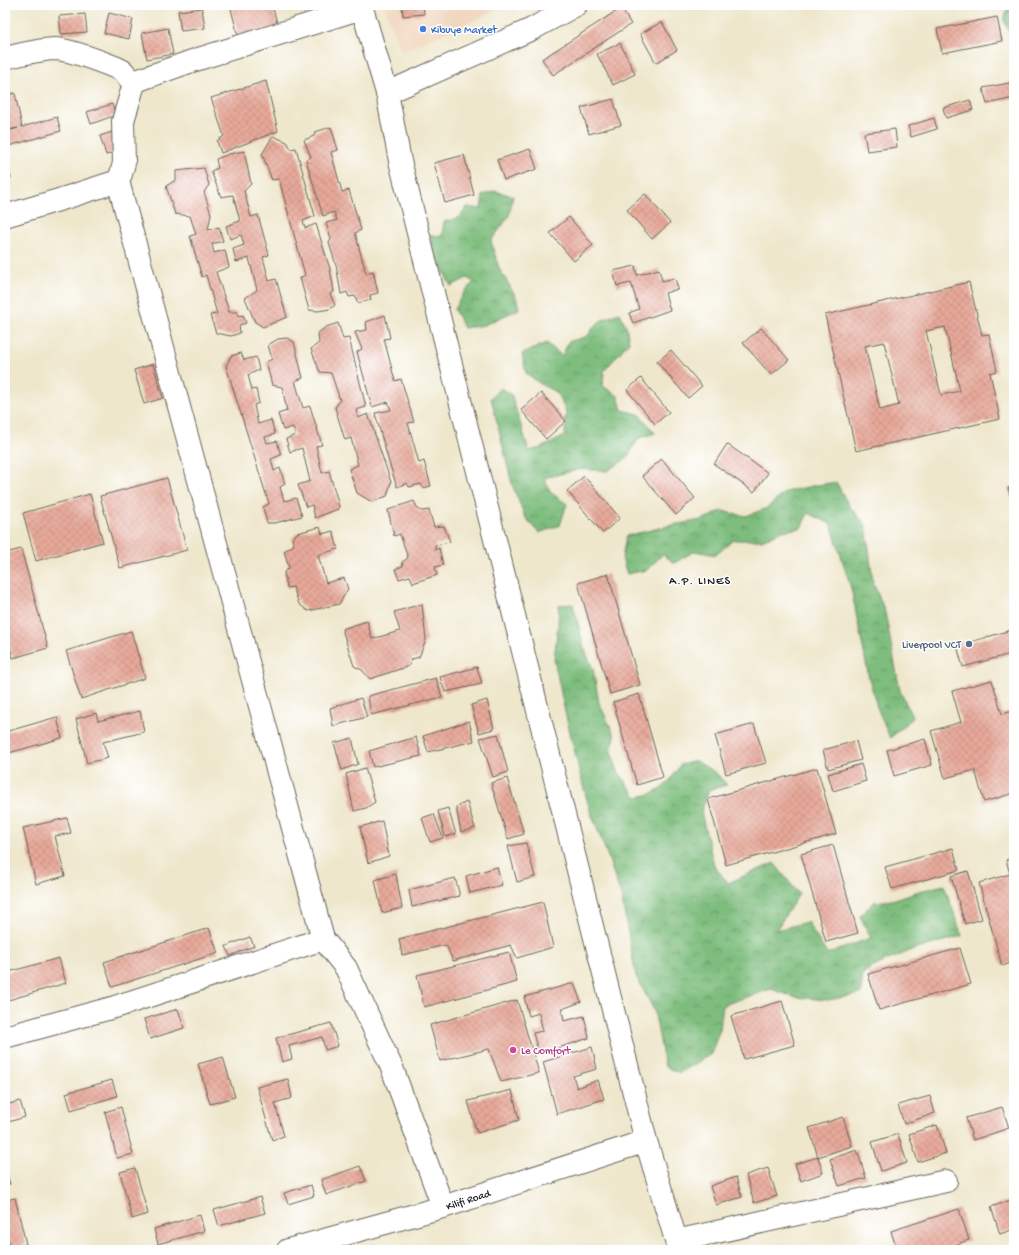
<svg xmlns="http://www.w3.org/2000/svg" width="1019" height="1255" font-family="'Gochi Hand',sans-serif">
<defs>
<pattern id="forest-crowns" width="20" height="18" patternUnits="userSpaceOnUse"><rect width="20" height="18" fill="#7ebd7e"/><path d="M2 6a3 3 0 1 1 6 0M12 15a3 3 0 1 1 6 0" fill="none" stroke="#696"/></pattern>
<pattern id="building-cross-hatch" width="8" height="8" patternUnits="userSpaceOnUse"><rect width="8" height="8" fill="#e7a99a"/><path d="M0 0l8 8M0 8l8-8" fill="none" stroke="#c69184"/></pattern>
</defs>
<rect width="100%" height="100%" fill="#fff"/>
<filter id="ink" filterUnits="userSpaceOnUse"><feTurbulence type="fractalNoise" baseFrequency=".025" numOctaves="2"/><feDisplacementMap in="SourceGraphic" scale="8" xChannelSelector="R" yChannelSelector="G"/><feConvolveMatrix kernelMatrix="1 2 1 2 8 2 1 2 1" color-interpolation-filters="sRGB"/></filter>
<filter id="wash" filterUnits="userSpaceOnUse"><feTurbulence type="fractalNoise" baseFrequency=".012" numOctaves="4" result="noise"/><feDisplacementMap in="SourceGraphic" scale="16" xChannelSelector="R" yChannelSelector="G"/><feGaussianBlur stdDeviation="0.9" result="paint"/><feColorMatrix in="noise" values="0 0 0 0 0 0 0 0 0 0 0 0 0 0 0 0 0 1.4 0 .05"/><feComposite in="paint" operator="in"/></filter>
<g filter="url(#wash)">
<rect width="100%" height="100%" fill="#efe7cc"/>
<g fill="#f0d6bc">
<polygon points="297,5 325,5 303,11"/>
<polygon points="384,5 508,5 401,52"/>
</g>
<g fill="url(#forest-crowns)" stroke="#4d6c4d">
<polygon points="1008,5 1014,5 1014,39 1004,22"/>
<path d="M495,191l18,5 -4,20 -18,25 8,27 17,29 3,12 -35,16 -20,3 -10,-19 11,-18 9,-9 -7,-4 -16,8c-9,-17 -17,-32 -21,-51l12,1 2,-14 16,-5 7,-10 14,2 2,-14z"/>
<path d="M620,313l6,13 3,16 -25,29 -1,15 15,10 4,14 17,4 16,19 -17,6 -11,19 -20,13 -26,-2 -37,9 6,14 17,12 -7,21 -21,8 -14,-16 -13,-33 -21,-86 9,-10 11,6 18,57 12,-3 24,-12 1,-25 -10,-19 -14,-7 -16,-12 -4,-19 25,-11 15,13 6,-14 20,-6c8,-15 16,-18 32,-23z"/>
<polygon points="836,482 849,506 866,525 873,582 885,612 900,691 913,718 890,738 877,707 869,678 851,588 831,524 808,513 801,528 782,531 762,540 733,540 716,555 695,551 674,563 663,554 647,570 627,574 622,558 626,536 672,525 702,520 721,511 746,516 767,508 785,492 807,487"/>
<path d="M573,604l11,44 9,21 6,34 16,33 -4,15 7,20 18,26c25,-3 32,-12 44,-32l16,-4 20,12 11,12 -18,5 -8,22 13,54 14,17 46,-20 25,31 -23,36 31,-8 20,32 44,-16 -11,-22 14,-14 18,-2 24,-8 28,-7 18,51 -50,14 -29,12 -20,11 -2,21 -33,6 -34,-3 -23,-8 -48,16 -3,24 -9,25 -31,19 -15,-6 -11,-57 -18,-34 -15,-81 -14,-41 -16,-41 -9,-31 -17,-70 -11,-53 4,-34 1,-20z"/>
</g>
<g id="blocks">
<g fill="url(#building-cross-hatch)" fill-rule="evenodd">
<polygon points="230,5 272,5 278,26 238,36"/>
<polygon points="402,5 423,5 424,14 403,16"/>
<polygon points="202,8 205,28 181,31 178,11"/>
<polygon points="621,8 631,24 553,75 542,59"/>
<polygon points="109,13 133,19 129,39 104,33"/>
<polygon points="85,14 87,32 61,34 59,16"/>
<polygon points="997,17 1002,41 942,53 937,29"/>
<polygon points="662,22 677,50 656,63 640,34"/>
<polygon points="5,26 9,38 5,39"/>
<polygon points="168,28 173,54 147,59 142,33"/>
<polygon points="620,43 635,74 613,85 597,54"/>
<polygon points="266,81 278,131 221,153 217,141 224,136 211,98"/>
<polygon points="1014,82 1014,98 987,104 983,88"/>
<polygon points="15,93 22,127 57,117 61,131 5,147 5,132 18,128 7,130 5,120 5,95"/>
<polygon points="613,99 621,125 589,134 581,108"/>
<polygon points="970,100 973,110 946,118 943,108"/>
<polygon points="112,104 116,115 91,124 87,112"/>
<polygon points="934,118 937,129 911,137 908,126"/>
<polygon points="331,127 338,150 331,152 342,192 349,190 361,230 355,233 366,273 373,271 378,293 370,295 371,300 358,303 355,296 349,297 347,292 341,294 336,265 329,243 331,239 326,223 337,220 334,212 323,216 306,160 311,157 304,140 314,136 315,132"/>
<polygon points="895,129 897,147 867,151 864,133"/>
<polygon points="112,132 118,151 106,155 100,136"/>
<polygon points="273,136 287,142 291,149 296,148 315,216 303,221 305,228 316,224 330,269 334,292 330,294 335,305 330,309 318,311 309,310 300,278 305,275 279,179 272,180 262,154"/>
<polygon points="530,149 537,169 504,180 497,160"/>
<polygon points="244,151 251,184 244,191 251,217 258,215 269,255 263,257 269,281 276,279 287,317 263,327 255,322 245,298 257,290 249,258 236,262 233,249 244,245 241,235 230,239 226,226 240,221 233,195 221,197 211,171 218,168 216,159 229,154"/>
<polygon points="464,155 474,195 445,203 434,163"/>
<polygon points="5,158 11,178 5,180"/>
<polygon points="204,168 209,185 204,192 211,214 208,230 219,227 223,241 212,244 214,253 225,250 229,267 216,272 229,312 237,312 238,316 243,315 246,323 239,325 240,333 231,336 216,333 210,315 217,314 206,275 202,277 190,236 196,234 190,216 175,214 166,186 176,180 176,171"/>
<polygon points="645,194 670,223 652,239 627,210"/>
<polygon points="569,217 593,245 574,261 550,233"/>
<polygon points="635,266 637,275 659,269 662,281 675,278 678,289 665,293 670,310 633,323 629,313 639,309 631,283 617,286 613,271"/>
<path d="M969,282l13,53 7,-1 8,37 -7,2 10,46 -144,32 -31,-136zM945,327l15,64 -19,4 -15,-64zM884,342l15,63 -19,5 -15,-64z"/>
<polygon points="385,315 390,338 384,339 395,381 401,379 414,422 408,423 419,463 424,461 431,486 423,488 421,484 409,487 407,483 397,487 388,459 375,413 391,410 388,402 372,407 357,352 362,349 355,332 367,330 366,322"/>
<polygon points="338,323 343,339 349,338 366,407 356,410 358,418 368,414 391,482 387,496 372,502 357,493 349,469 358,465 351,438 345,440 335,408 340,400 331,373 320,372 311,349 319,343 318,333 326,327"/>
<polygon points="761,328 789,360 771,375 743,343"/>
<polygon points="287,338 294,342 303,378 295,381 303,408 310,406 322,445 316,446 322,473 329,471 339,506 338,509 315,518 312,505 306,507 298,485 310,481 302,448 290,452 286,439 295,435 293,427 283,430 278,414 287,411 282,387 272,385 266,362 272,359 268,345 278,339"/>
<polygon points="671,350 702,386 688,398 657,362"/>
<polygon points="241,353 244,360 256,357 259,370 248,375 252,390 256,389 259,403 254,405 258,424 271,420 275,434 265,437 267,443 277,441 281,455 271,459 274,471 280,468 285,484 280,487 284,501 296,498 302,516 275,523 267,523 263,507 269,504 226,366 231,356"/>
<polygon points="153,364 163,398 144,404 134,370"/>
<polygon points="641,378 669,412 655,424 627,390"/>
<polygon points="541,393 566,421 546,439 521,410"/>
<polygon points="727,444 768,473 754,492 714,464"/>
<polygon points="662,459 695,498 676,515 642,476"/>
<polygon points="584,476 620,518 603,533 567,491"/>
<polygon points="167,478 187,550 120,568 100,496"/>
<polygon points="1014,486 1014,506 1008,488"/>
<polygon points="90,494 103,542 36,561 23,513"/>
<polygon points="414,501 418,509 422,511 429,510 434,527 444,526 450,542 435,545 435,550 439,548 443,565 435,567 437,575 413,583 410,576 399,579 395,569 403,566 402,562 408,558 400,534 394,536 388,510"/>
<polygon points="320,527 322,534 333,531 338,549 318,555 326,583 344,578 348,589 339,604 308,611 299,604 293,587 287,588 284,572 289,568 284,551 294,545 292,539 297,533"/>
<polygon points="21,549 48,648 13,658 5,629 5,553"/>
<polygon points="608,574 640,685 610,694 578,583"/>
<polygon points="422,604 426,640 419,657 412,659 409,666 370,679 362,670 354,666 342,629 367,621 372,639 400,631 394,612"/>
<polygon points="1014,629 1014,653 963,667 957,646"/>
<polygon points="131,631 145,678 81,699 66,651"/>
<polygon points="477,667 482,684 445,692 440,677"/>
<polygon points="436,678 442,697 371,715 368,696"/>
<polygon points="992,680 1002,714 1013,711 1014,715 1014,793 984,802 975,770 945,778 931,731 961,722 952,691"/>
<polygon points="639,694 663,777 637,785 613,702"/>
<polygon points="361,698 367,717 333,726 330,708"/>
<polygon points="487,700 494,729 479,733 471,705"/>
<polygon points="140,711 144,732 103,742 108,758 87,763 76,719 96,713 98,721"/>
<polygon points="57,717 62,738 5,754 5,732"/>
<polygon points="469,721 474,741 428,752 423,736"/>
<polygon points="754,724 766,763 726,774 715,735"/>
<polygon points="498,734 508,772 493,777 480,738"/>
<polygon points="416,737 421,756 373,767 369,751"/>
<polygon points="352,738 358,764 342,770 334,743"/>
<polygon points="925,739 932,765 894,776 887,750"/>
<polygon points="856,741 861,760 828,769 823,750"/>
<polygon points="861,764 866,781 833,791 828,774"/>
<polygon points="365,768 375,802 366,808 354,811 346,774"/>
<polygon points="817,768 836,834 726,865 708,799"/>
<polygon points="507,778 524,834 508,839 491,783"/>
<polygon points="467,802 475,828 461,832 456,807"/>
<polygon points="448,808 456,834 445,837 438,811"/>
<polygon points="434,814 443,838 430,842 422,818"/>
<polygon points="67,818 71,833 55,836 65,876 36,884 23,828"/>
<polygon points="382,821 389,856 368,863 360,827"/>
<polygon points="526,843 535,877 517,882 508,846"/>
<polygon points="833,845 858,933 826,942 801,854"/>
<polygon points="953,848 959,870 892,889 885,867"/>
<polygon points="1014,858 1014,962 1002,966 979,883 1010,874 1006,860"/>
<polygon points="497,867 502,885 470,893 466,876"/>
<polygon points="968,871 982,919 965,924 951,876"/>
<polygon points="396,874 402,908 382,913 375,880"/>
<polygon points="455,878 460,896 412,907 409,890"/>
<polygon points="543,902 553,947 517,958 511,945 453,961 446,945 402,955 399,939"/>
<polygon points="209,928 218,953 112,987 104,962"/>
<polygon points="250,937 254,946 230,956 226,946"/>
<polygon points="960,948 971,984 879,1010 868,974"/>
<polygon points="509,952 517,982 424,1007 417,975"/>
<polygon points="59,958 66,983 5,1001 5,973"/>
<polygon points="574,983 581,1002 562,1009 564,1021 584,1016 589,1038 539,1054 533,1033 543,1031 539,1013 529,1016 524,997"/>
<polygon points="517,1000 539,1073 501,1082 489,1049 440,1061 430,1025"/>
<polygon points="782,1001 795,1045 744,1059 731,1016"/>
<polygon points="178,1009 184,1028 150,1039 144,1019"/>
<polygon points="331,1023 338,1046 325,1050 322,1037 289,1046 292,1059 282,1062 276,1038"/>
<polygon points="592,1047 597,1069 573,1076 577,1088 598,1080 604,1099 557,1114 543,1062"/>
<polygon points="223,1057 235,1097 210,1104 198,1064"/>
<polygon points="288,1079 292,1098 275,1103 284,1136 272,1140 257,1087"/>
<polygon points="112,1080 117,1096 71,1110 66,1093"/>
<polygon points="512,1090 519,1120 477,1133 468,1101"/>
<polygon points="930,1096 935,1113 904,1124 898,1105"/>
<polygon points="20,1101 25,1117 5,1123 5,1105"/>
<polygon points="121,1107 133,1154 117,1158 105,1112"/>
<polygon points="1002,1107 1009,1128 973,1140 966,1118"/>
<polygon points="843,1117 852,1146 818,1157 809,1128"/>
<polygon points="937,1125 946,1153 918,1162 909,1134"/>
<polygon points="898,1134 907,1163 881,1171 872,1142"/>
<polygon points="857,1150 866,1178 839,1186 830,1159"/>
<polygon points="818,1157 823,1173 801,1181 795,1164"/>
<polygon points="360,1166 366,1181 326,1195 321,1180"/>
<polygon points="5,1168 10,1184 5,1185"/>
<polygon points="135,1168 148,1214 132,1219 120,1172"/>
<polygon points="768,1168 777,1196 754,1203 746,1175"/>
<polygon points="736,1177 742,1197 716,1205 710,1186"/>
<polygon points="311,1185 314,1196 288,1204 284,1193"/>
<polygon points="260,1197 265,1213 219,1226 214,1210"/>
<polygon points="15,1198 26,1244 11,1249 5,1228 5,1200"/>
<polygon points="1014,1199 1014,1229 1000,1234 991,1207"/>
<polygon points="959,1209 969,1240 940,1250 897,1250 891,1231"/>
<polygon points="200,1215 204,1231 158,1244 154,1229"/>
</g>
</g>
</g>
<g filter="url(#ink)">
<use href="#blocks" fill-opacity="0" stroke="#66635a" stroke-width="1"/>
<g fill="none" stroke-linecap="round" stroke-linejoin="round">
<defs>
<g id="minor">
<path d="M5,58c16,-4 33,-8 49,-9 15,0 48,13 63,19l6,3 11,13"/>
<polyline points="118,181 323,939 346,968 392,1068 443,1207"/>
<polyline points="5,216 62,199 118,181 121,174 124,163 123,121 133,87 134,84 139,80 192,61 362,8 387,93"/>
<polyline points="5,1037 115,1007 323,939"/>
<polyline points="676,1241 946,1181"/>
</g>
<polyline id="tertiary" points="646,1141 679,1250"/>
<g id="secondary">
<path id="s1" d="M288,1250l155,-43 203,-66 -246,-980 -13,-68 145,-64 44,-24"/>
</g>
</defs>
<use href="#minor" stroke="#66635a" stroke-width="24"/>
<use href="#tertiary" stroke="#66635a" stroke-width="24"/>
<use href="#secondary" stroke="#66635a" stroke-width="24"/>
<use href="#minor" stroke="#fff" stroke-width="22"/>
<use href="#tertiary" stroke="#fff" stroke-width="22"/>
<use href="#secondary" stroke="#fff" stroke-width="22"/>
</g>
</g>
<circle fill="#3f7fe0" stroke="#fff" stroke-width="1.5" cx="423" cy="29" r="4"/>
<circle fill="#5c6f8a" stroke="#fff" stroke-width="1.5" cx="969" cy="644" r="4"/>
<circle fill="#d1479c" stroke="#fff" stroke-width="1.5" cx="513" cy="1050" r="4"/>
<g text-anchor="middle" stroke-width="3" stroke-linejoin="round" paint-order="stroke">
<g font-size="11" fill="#366cbe" stroke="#fff" text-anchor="start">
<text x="431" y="33">Kibuye Market</text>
</g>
<g font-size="11" fill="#4e5e75" stroke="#fff" text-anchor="end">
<text x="961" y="648">Liverpool VCT</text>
</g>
<g font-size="11" fill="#b23c85" stroke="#fff" text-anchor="start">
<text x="521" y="1054">Le Comfort</text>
</g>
<g font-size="11" fill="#1c1c1c" stroke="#fff">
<text dy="4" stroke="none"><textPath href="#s1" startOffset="187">Kilifi Road</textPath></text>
</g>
<g font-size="12" letter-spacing="1" fill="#1c1c1c" stroke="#fff">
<text x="700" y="584">A.P. LINES</text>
</g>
</g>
<rect width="1019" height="1255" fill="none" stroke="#fff" stroke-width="20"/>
</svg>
